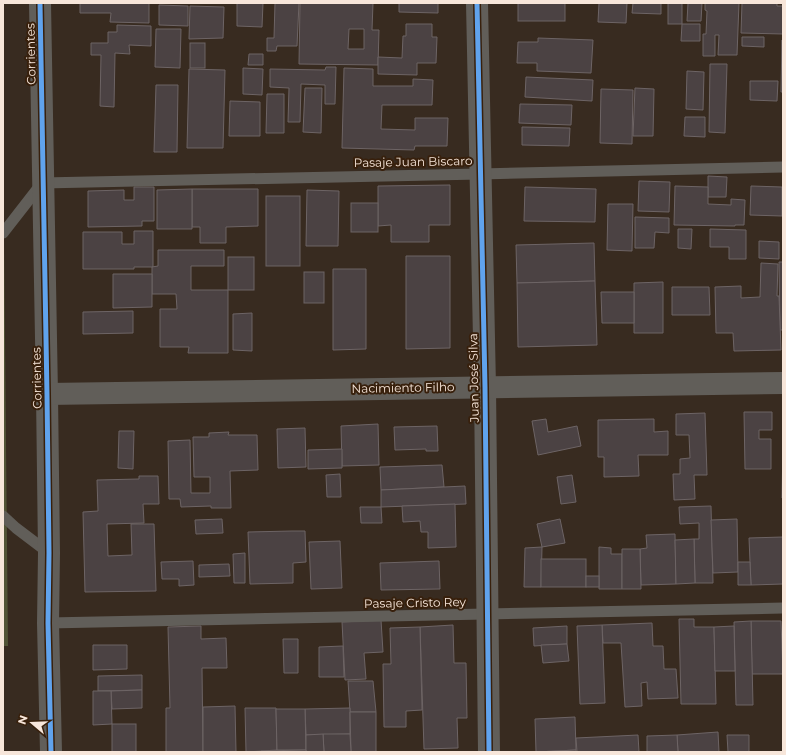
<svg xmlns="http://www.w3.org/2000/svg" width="786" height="755" font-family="Montserrat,sans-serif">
<rect width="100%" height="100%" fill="#382b20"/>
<polygon fill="#525436" points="3,136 8,646 3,646"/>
<g fill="#4b4243" stroke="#6d6465" fill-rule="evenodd">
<polygon points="80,3 149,3 149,23 110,22 111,13 80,13"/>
<polygon points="237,3 263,3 262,27 237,26"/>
<polygon points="275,3 299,3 297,46 277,46 276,51 267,51 267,38 274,38"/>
<path d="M300,3h73l-1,27h7l-1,35 -79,-1zM349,29h15v20h-16z"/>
<polygon points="399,3 438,3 438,13 399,12"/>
<rect x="518" y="3" width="47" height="18"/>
<polygon points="599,3 627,3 626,23 598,22"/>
<polygon points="633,3 661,3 661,14 632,13"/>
<rect x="668" y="3" width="14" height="21"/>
<polygon points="688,3 702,3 701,21 687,21"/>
<polygon points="705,3 739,3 737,55 718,55 719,35 715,35 715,56 703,56 703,34 706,34 707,11 705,10"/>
<polygon points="742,3 777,3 777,6 783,6 783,34 741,33"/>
<polygon points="159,5 188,6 188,26 159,25"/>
<polygon points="190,6 224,7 223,38 189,39"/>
<polygon points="406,24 432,24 432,37 437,37 436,63 417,63 417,75 378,74 378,57 402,58 403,36 406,36"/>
<polygon points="682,24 700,24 700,41 681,41"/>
<polygon points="117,25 151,26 151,46 129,45 130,54 115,53 114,107 100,106 101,55 91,55 91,43 108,43 108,32 117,32"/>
<polygon points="156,29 181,29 180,68 155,67"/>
<polygon points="742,37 764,37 764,47 742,46"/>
<polygon points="538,38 593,40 591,73 537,71 537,63 517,63 518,42 538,42"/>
<polygon points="782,40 783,92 781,92"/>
<rect x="190" y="43" width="15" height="25"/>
<polygon points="249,54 263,54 263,65 248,65"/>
<polygon points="710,64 727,64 725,133 709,132"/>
<polygon points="326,67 336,67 335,104 325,104 325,85 301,84 300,122 288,122 289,88 270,87 270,69 325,70"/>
<polygon points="243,68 263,69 262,95 243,94"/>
<polygon points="344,68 373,69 373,86 413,86 413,79 433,80 432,105 382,105 381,129 415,130 415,118 448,118 447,146 415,146 414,150 342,148"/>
<polygon points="189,69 225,70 223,148 187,148"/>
<polygon points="687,71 704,72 703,110 686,109"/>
<polygon points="526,77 593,80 592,101 525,97"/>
<polygon points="750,81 778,81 777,101 750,100"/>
<polygon points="156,85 178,85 177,152 154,152"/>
<polygon points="305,88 322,88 321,133 303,132"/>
<polygon points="635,88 654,89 653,136 633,136"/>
<polygon points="601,89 633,90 632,144 600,143"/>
<polygon points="267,94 284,94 284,133 266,133"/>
<polygon points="230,101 260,102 260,136 229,136"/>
<polygon points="520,104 572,105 571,125 519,123"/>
<polygon points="685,117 705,117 705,137 684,136"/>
<polygon points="522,127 570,128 569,146 522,145"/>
<polygon points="708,176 727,177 726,197 708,197"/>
<polygon points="639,181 670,182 669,212 638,211"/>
<polygon points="450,185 450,225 429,225 429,242 391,242 391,225 378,226 378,186"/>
<polygon points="675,186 708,187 708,204 731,205 731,199 745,200 744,225 735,225 735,226 674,225"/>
<polygon points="751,186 782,187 782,216 750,215"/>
<polygon points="134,187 154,187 154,221 142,221 142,226 88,227 88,191 124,190 124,200 134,200"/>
<polygon points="525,187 596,189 595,222 524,221"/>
<polygon points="192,189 258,189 258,226 226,227 226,243 200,243 200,227 192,227"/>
<polygon points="192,189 192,229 157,229 157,190"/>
<polygon points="307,190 339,191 338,246 306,246"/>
<rect x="266" y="196" width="34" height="70"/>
<rect x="351" y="203" width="27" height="29"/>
<polygon points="608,204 633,204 632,251 607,250"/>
<polygon points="635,217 669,218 669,233 655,232 654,248 635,248"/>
<polygon points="678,229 692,229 691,249 678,248"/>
<polygon points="710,229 746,230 746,259 729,259 729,247 710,247"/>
<polygon points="134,231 153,231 153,267 134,267 134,269 83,269 83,232 122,232 122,244 134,244"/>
<polygon points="759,241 779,242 779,259 759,258"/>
<polygon points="594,243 595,281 517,283 516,245"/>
<polygon points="158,250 224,250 224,266 191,266 191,290 228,290 228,353 188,353 189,347 160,347 160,309 177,309 176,294 152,294 152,267 158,266"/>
<polygon points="406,256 450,256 450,348 406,349"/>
<rect x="228" y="257" width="26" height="33"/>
<polygon points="779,262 783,262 783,330 780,330"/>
<polygon points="761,263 778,264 777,296 779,296 781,350 734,351 733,333 716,333 715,287 741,286 741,298 760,297"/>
<polygon points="333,269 366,269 366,349 333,350"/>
<rect x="304" y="272" width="20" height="31"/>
<polygon points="113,274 152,274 152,307 113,308"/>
<polygon points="595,281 597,345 518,347 517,283"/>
<polygon points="663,282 663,333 634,333 634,283"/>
<polygon points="672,287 709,287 710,315 672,315"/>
<polygon points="601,292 634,292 634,323 602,323"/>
<polygon points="133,311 133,333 83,334 83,312"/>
<polygon points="252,313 252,351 233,350 233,314"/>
<polygon points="744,412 772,412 772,430 759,430 759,439 771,439 771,469 745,469"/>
<polygon points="705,413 707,475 694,475 695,499 674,500 673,474 680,474 680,459 690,458 689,435 676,435 676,414"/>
<polygon points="546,419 548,432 577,426 581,446 538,455 532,421"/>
<polygon points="654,419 654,432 668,431 668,455 638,455 639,476 604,477 604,457 598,457 598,420"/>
<polygon points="378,424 379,465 342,466 341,426"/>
<polygon points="437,426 438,451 426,451 426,449 395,450 394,427"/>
<polygon points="305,428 306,467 278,468 277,429"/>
<polygon points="119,431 134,431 133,469 118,468"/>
<polygon points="229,432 228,435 257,435 258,470 230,471 231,508 211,508 211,506 181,507 180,499 169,499 168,441 190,440 191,493 210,493 210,477 194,477 193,437 209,437 209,433"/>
<polygon points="783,443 783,498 782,498"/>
<polygon points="342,449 342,468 308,469 308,450"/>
<polygon points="442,465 444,487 381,490 380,467"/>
<polygon points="340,474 341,497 327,497 326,475"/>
<polygon points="572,475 576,502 561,504 557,477"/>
<polygon points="139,476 158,476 159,504 143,504 144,523 107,524 108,556 132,555 131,524 154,524 156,591 85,592 83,512 98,511 97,480 139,479"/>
<polygon points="465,486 466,504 381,507 381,490"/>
<polygon points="455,504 456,547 428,548 428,532 421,532 420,521 403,522 402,506"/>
<polygon points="711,506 713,583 695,583 694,539 699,539 699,523 680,524 679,507"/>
<polygon points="360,507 381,507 382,523 361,523"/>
<polygon points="222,519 223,533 196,534 195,520"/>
<polygon points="560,519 565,543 542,547 537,524"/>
<polygon points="737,519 738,572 713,573 711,520"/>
<polygon points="292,531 305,531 306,562 293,563 293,583 250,584 248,532"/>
<polygon points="675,534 676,584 641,585 640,549 647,548 646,535"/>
<polygon points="783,537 783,584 751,585 749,538"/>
<polygon points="694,539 695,583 676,584 675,540"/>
<polygon points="340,541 342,588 311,589 309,542"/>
<polygon points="542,547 541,587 524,587 525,548"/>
<polygon points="599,547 611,548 611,554 622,554 622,589 599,589"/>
<polygon points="622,549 640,549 641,589 622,589"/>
<polygon points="245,553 245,583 234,583 233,554"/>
<rect x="541" y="559" width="45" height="28"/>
<polygon points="193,561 194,585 179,586 179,579 162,579 161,562"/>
<polygon points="439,561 440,589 381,590 380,563"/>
<polygon points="738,562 750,562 751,585 738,585"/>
<polygon points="229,564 230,576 199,577 199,565"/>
<rect x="586" y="576" width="13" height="11"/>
<polygon points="679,619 694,619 694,627 714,627 716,704 681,704"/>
<polygon points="381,620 383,652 364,653 366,679 345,680 342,622"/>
<polygon points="751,621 781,621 783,674 752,674"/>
<polygon points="751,621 753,705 736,705 734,622"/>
<polygon points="652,623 653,646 663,646 664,669 676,669 678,698 648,699 647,682 641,683 642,706 625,707 621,643 603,643 602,625"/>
<polygon points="453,625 454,663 466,663 467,718 457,718 458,748 424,749 420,627"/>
<polygon points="602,625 605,703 580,704 577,626"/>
<polygon points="201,626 201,639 226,638 227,668 202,668 203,752 166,752 166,708 170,708 168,627"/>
<polygon points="567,626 567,644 534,646 533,628"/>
<polygon points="734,626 735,671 715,671 714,627"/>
<polygon points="420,627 422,710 406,711 406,727 384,727 383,664 391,664 390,628"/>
<polygon points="283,639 298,639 298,673 284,673"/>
<polygon points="567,644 569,661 543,663 541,645"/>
<polygon points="93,645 127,645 127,669 93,670"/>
<polygon points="343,646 344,677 319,677 319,647"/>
<polygon points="142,675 142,690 98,691 98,676"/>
<polygon points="348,681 373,681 376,712 350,712"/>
<polygon points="142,690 142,708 112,709 111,691"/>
<polygon points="93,691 111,691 112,724 93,725"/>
<polygon points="235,706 236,752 203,752 203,707"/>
<polygon points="245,708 276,708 277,750 246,752"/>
<polygon points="350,708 350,734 306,735 305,709"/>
<polygon points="276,709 305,709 306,750 277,750"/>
<polygon points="350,712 376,712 376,752 351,752"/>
<polygon points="575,717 576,750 536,752 535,719"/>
<rect x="112" y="724" width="24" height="28"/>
<polygon points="718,732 719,752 678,752 677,735"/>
<polygon points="323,734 350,734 351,752 324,752"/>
<polygon points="323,734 324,752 306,752 306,735"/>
<polygon points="638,735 639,752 577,752 576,738"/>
<polygon points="677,735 678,752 647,752 647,736"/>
<polygon points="727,735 749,735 749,752 728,752"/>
<polygon points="306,750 306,752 261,752 261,751"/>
<polygon points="576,750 576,752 536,752"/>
</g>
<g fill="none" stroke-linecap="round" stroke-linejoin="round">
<g stroke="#615e59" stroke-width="11">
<polyline points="3,233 42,183 480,174 783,167"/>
<polyline points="3,516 16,528 49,553"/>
<polyline points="48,623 783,608"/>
</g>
<g stroke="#615e59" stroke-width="22">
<polyline points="40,3 47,394 49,553 48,623 51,752"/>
<polyline points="477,3 485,387 489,752"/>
<polyline points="47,394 783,383"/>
</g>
<defs>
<g id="cycleway">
<polyline points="40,3 47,394 49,553 48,623 51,752"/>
<polyline points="477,3 485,387 489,752"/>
</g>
</defs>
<use href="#cycleway" stroke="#38200c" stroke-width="8"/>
<use href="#cycleway" stroke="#60a3ed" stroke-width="5"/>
</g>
<g text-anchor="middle" stroke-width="4" stroke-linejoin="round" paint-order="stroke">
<g font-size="12" fill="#f7e6da" stroke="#38200c">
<text transform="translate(31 54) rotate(-91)" y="4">Corrientes</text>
<text transform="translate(413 162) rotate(-1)" y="4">Pasaje Juan Biscaro</text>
<text transform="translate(37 378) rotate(-91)" y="4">Corrientes</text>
<text transform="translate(474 378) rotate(-91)" y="4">Juan José Silva</text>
<text transform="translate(403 388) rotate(-1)" y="4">Nacimiento Filho</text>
<text transform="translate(415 603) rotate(-1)" y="4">Pasaje Cristo Rey</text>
</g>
</g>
<rect width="786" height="755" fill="none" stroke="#f7e6da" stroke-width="8"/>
<g transform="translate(32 723) rotate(289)" stroke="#38200c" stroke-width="3" paint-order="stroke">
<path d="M0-3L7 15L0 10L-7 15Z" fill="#f7e6da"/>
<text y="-6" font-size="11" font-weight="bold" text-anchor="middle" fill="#f7e6da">N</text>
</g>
</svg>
